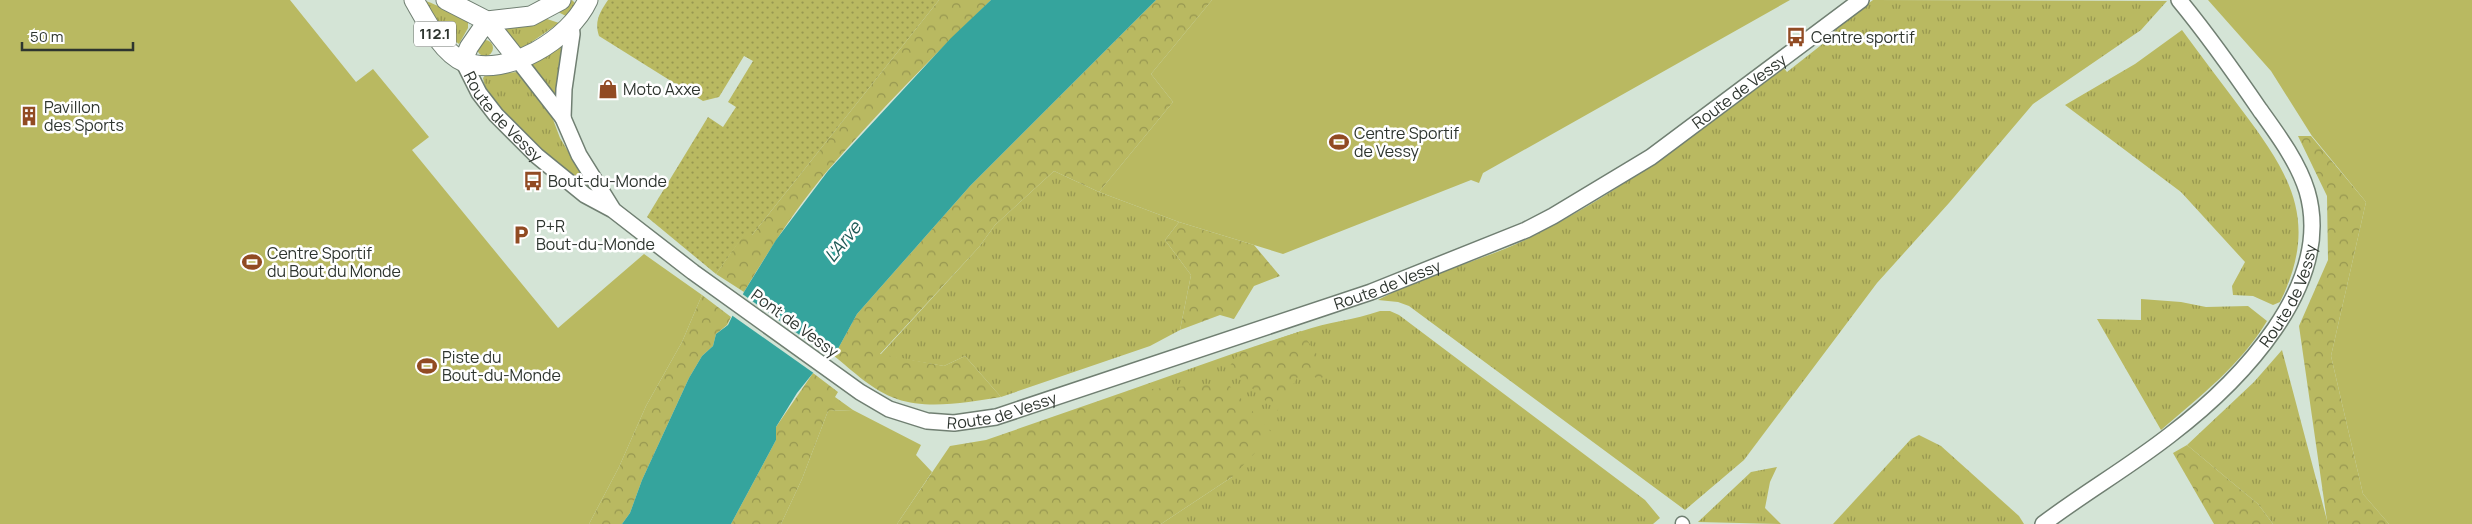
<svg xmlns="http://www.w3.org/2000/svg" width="2472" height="524" font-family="Manrope,sans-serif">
<defs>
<pattern id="grass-tufts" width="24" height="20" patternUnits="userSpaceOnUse" patternTransform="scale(1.25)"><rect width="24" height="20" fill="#b9b961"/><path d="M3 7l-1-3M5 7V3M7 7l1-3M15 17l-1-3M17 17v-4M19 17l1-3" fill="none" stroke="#979750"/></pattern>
<pattern id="forest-crowns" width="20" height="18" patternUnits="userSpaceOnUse" patternTransform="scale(1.25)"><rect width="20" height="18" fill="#b9b961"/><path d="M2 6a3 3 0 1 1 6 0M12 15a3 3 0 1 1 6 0" fill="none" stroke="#979750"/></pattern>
<pattern id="garden-dots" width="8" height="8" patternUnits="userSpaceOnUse" patternTransform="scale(1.25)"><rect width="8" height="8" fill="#b9b961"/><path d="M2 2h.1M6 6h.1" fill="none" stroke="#979750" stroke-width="1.8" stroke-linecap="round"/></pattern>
</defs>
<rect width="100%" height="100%" fill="#d4e4d6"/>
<g fill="url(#grass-tufts)">
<path d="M423,0c3,0 41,18 45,21v7l-9,16 -12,-9z"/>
<polygon points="572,0 576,4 566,16 556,11"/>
<path d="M1873,0l294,1 -26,29 -108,74 -84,99 -72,80 -133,177 -59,50 -276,-204 -11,-4 -20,-2c14,-7 27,-15 41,-20 40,-15 82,-27 120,-47 88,-45 166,-106 244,-166l4,5 47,-37 -3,-4z"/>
<polygon points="544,18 559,23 523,48 519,48 502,26"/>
<path d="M2182,30c19,26 39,52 59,79 49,65 79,112 39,193l-7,3 -20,-9 -20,-1 -1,-9 13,-24 -64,-70 -116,-87 70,-41z"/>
<circle cx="485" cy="48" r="8"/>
<polygon points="564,44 558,99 530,66"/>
<path d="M518,72l30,34 12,32 29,48 -2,2c-26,-22 -100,-77 -104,-110l3,-4z"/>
<polygon points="1054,171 1099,192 1179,222 1165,240 1191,275 1180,330 1150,346 1001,397 965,356 944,366 880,355 979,247 995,225"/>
<path d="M2141,299l40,3 25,5 42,-1 19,15c-27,45 -67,75 -106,109l-64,-111 44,1z"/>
<path d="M1380,311h10l9,4 246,185 15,18 -7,6h-492l71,-47 -105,-86c58,-20 116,-42 175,-60 26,-9 52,-11 78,-20z"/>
<polygon points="2282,350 2328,524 2273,524 2258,504 2187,445 2254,382"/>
<polygon points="1919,435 1941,446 2019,516 2024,524 1833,524 1911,439"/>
<polygon points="1777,467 1770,482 1765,508 1781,524 1698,522 1751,472"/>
</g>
<g fill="url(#forest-crowns)">
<path d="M939,0h52c-56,54 -112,111 -163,170 -32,38 -59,80 -84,122l-28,-18 28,-40 8,1z"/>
<path d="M1156,0h56l-61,74 22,28 -74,90 -45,-21 -59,54 -16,22 -99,107 64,12 21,-10 36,41c-32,5 -73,13 -104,2 -24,-8 -44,-28 -63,-43l23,-42 113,-128z"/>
<polygon points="2298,136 2311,136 2366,202 2331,356 2363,494 2389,524 2328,524 2327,521 2299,326 2328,260 2327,196"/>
<polygon points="1179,222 1254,245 1280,276 1254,286 1234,319 1220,315 1180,330 1191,275 1165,240"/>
<polygon points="702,295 731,317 727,325 716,334 713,346 702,356 689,378 642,480 630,513 622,524 589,524 619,467 646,406 682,342"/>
<polygon points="1301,331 1328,371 1320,380 1302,370 1277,411 1229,367 1240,352"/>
<polygon points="813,373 838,392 835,397 853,410 828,411 802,479 781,524 731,524 776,440 776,427"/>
<polygon points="1227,383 1273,434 1232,477 1161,524 897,524 950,446 986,440 1127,391"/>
<polygon points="2187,445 2258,504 2273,524 2214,524 2173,453"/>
</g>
<g fill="#b9b961">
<polygon points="0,0 290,0 356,82 373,69 429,137 412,150 558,328 644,254 702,295 682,342 646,406 619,467 589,524 0,524"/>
<polygon points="1212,0 1790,0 1483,173 1479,183 1471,180 1283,254 1179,222 1099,192 1173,102 1151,74"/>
<polygon points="2208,0 2472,0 2472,524 2389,524 2363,494 2331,356 2366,202 2312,136 2271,71"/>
<polygon points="853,410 921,445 916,455 932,472 897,524 781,524 802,479 828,411"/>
</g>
<path fill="url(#garden-dots)" d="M608,0h331l-187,235h-8l-28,39 -69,-57 61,-100 15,10 13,-20 -8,-5 25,-41 -9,-5 -25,41 -16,4 -104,-65c-5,-15 1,-24 9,-36z"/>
<polygon fill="#35a49d" points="991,0 1156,0 970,186 857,314 834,356 813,373 797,393 776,427 776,440 731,524 622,524 630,513 642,480 689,378 702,356 713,346 716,334 728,325 744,292 776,240 828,171 951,38"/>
<polygon fill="#d4e4d6" points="741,293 833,359 815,374 730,314"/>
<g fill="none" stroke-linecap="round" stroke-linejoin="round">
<defs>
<polyline id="minor" points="1682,523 1683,524"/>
<g id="tertiary">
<polyline points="518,60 563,118 579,155 612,208"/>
<path id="s1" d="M463,61l16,32 17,22 41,41 48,39 28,15 80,62 167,120 29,17 38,12 27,2 42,-6 375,-125 155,-62 27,-14 98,-59 210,-157"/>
<polyline points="563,118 564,89 572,34 571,24"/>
<path id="s2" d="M2043,524c41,-31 86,-57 127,-89 68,-52 165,-149 137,-244 -9,-29 -29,-56 -47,-81 -26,-38 -52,-75 -81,-110"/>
</g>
<polyline id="secondary" points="463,61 469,47 487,21 518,60"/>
<g id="primary">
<path d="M414,0c11,19 28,53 50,62 44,16 106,-23 124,-62"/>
<polyline points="446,0 487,21 531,16 561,0"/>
</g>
</defs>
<use href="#minor" stroke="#707f72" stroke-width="15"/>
<use href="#tertiary" stroke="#707f72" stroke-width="18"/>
<use href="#secondary" stroke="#707f72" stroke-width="20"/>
<use href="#primary" stroke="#707f72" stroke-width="21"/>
<use href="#minor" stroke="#fff" stroke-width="12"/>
<use href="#tertiary" stroke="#fff" stroke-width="15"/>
<use href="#secondary" stroke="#fff" stroke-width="18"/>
<use href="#primary" stroke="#fff" stroke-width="19"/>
</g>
<defs>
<symbol id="bus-bare" viewBox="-9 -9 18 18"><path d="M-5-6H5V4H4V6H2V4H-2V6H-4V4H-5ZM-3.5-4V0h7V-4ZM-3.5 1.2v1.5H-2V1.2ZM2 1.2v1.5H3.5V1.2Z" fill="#914b23" stroke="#fff" stroke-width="2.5" paint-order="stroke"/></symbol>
<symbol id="shop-bare" viewBox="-9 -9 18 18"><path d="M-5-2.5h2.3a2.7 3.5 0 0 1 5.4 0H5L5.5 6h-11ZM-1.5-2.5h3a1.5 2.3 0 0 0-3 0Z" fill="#914b23" stroke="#fff" stroke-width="2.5" paint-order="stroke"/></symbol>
<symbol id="building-bare" viewBox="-9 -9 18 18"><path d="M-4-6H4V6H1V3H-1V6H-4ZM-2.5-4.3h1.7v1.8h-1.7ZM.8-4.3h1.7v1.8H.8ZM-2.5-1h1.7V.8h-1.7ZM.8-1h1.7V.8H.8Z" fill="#914b23" stroke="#fff" stroke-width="2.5" paint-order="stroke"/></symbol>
<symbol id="stadium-bare" viewBox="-9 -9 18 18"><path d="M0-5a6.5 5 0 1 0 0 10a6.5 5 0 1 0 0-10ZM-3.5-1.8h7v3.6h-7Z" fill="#914b23" stroke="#fff" stroke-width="2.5" paint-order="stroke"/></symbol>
<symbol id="parking-bare" viewBox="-9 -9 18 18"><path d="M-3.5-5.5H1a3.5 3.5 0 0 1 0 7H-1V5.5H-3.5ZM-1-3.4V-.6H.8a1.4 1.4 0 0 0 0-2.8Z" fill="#914b23" stroke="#fff" stroke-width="2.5" paint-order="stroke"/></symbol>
</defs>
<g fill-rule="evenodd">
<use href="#bus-bare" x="1782" y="23" width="28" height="28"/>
<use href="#shop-bare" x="594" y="75" width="28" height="28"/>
<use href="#building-bare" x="15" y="102" width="28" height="28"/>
<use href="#stadium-bare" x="1325" y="128" width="28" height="28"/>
<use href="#bus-bare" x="519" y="167" width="28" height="28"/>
<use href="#parking-bare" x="507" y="221" width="28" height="28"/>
<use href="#stadium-bare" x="238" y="248" width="28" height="28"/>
<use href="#stadium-bare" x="413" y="352" width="28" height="28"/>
</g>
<g text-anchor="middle" stroke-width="5" stroke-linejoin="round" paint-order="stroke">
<rect fill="#fff" stroke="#6d726d" stroke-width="1" x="414" y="21.5" width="42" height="25" rx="4"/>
<g font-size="15" font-weight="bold" fill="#2e352f">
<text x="435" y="39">112.1</text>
</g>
<g font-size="16" fill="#2e352f" stroke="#fff" text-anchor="start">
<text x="1811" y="43">Centre sportif</text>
<text x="623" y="95">Moto Axxe</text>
<text x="44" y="113">Pavillon<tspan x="44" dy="18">des Sports</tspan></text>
<text x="1354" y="139">Centre Sportif<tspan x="1354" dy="18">de Vessy</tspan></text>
<text x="548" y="187">Bout-du-Monde</text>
<text x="536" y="232">P+R<tspan x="536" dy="18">Bout-du-Monde</tspan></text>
<text x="267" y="259">Centre Sportif<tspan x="267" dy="18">du Bout du Monde</tspan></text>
<text x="442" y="363">Piste du<tspan x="442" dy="18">Bout-du-Monde</tspan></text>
</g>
<g font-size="16" fill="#2e352f" stroke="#fff">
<text dy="6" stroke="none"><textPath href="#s1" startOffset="1482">Route de Vessy</textPath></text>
<text dy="6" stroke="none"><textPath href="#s1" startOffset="69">Route de Vessy</textPath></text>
<text dy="6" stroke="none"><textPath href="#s1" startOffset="1078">Route de Vessy</textPath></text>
<text dy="6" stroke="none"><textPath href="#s2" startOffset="341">Route de Vessy</textPath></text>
<text transform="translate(795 323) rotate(36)" y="6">Pont de Vessy</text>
<text dy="6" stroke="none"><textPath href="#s1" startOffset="672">Route de Vessy</textPath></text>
</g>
<g font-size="18" font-style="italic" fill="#205b58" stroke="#fff">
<text transform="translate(843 242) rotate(-51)" y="6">L'Arve</text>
</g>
</g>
<path d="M22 42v8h111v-8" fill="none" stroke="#2e352f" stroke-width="2.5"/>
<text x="30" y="42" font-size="15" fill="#2e352f" stroke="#ffffff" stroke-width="4" paint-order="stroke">50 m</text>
</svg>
